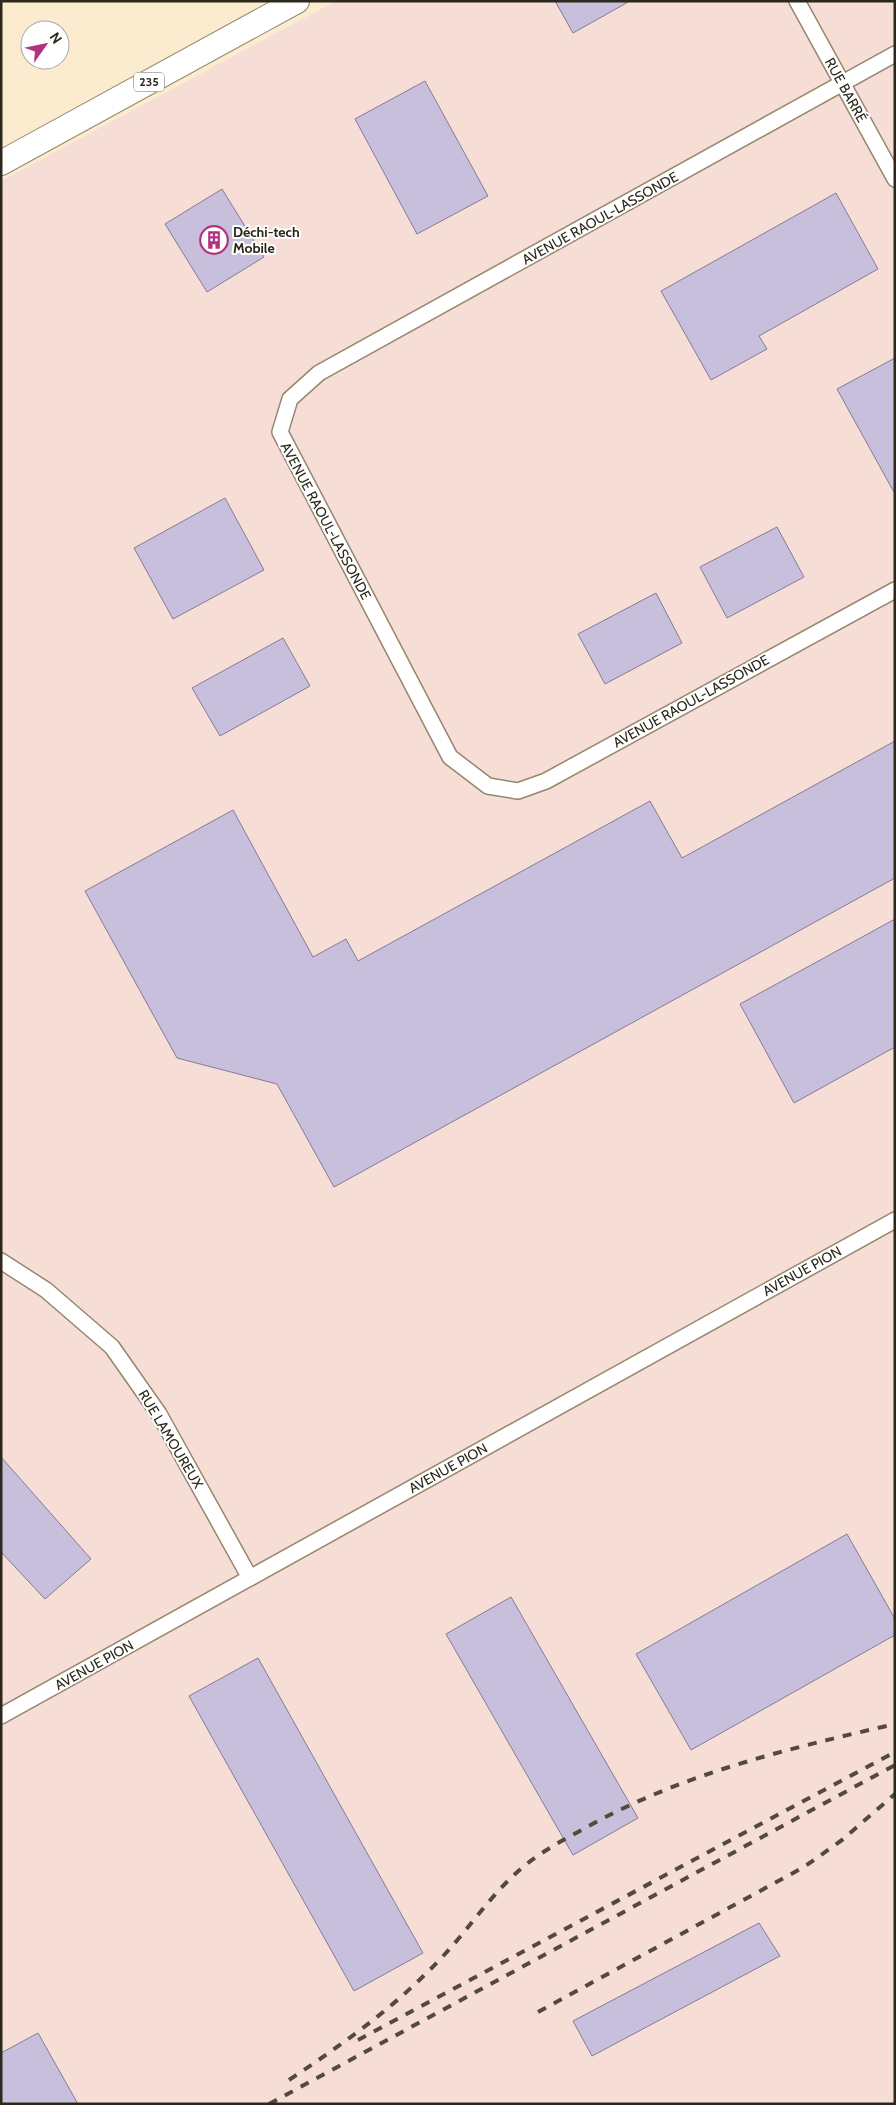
<svg xmlns="http://www.w3.org/2000/svg" width="896" height="2105" font-family="Cabin,sans-serif">
<rect width="100%" height="100%" fill="#fbeccf"/>
<polygon fill="#f6ddd5" points="336,1 895,1 895,2104 1,2104 1,181"/>
<g fill="#c8bfdc" stroke="#847b96">
<polygon points="555,1 630,1 573,33"/>
<polygon points="425,81 488,196 417,234 355,119"/>
<polygon points="222,189 264,257 207,292 165,224"/>
<polygon points="836,193 878,269 759,336 767,349 711,380 661,291"/>
<polygon points="895,358 895,494 837,389"/>
<polygon points="225,498 264,570 173,619 134,548"/>
<polygon points="777,527 804,577 727,618 700,567"/>
<polygon points="656,593 682,643 605,684 578,634"/>
<polygon points="283,638 310,686 220,736 192,688"/>
<polygon points="895,741 895,878 334,1187 277,1084 177,1058 85,891 233,810 313,957 346,939 358,961 650,801 682,858"/>
<polygon points="895,919 895,1047 794,1103 740,1004"/>
<polygon points="1,1457 91,1559 45,1599 1,1552"/>
<polygon points="847,1534 895,1619 895,1635 691,1750 636,1654"/>
<polygon points="511,1597 638,1818 573,1855 446,1634"/>
<polygon points="258,1658 423,1953 354,1991 189,1696"/>
<polygon points="759,1923 780,1956 592,2056 573,2021"/>
<polygon points="38,2033 78,2104 1,2104 1,2053"/>
</g>
<g fill="none" stroke-linecap="round" stroke-linejoin="round">
<defs>
<g id="street">
<polyline points="797,1 895,179"/>
<polyline points="895,54 319,373 290,399 280,432 450,757 488,786 518,791 546,781 895,590"/>
<polyline points="1,1261 46,1290 112,1347 159,1414 250,1578"/>
<polyline points="1,1716 895,1220"/>
</g>
<polyline id="primary" points="1,163 297,1"/>
</defs>
<use href="#street" stroke="#95876d" stroke-width="18"/>
<use href="#primary" stroke="#95876d" stroke-width="26"/>
<use href="#street" stroke="#fff" stroke-width="15"/>
<use href="#primary" stroke="#fff" stroke-width="24"/>
<g stroke="#524b3d" stroke-width="4" stroke-dasharray="9 9" stroke-linecap="butt">
<polyline points="538,2012 804,1867 842,1840 895,1794"/>
<polyline points="358,2040 895,1752"/>
<path d="M289,2080c57,-38 109,-75 156,-126 26,-28 48,-62 78,-87 19,-16 42,-28 64,-40 97,-54 200,-78 308,-103"/>
<polyline points="269,2104 895,1765"/>
</g>
</g>
<defs>
<symbol id="building-ring" viewBox="-11 -11 22 22"><circle r="9.5" fill="#fff" stroke="#b2327e" stroke-width="1.5"/><path d="M-4-6H4V6H1V3H-1V6H-4ZM-2.5-4.3h1.7v1.8h-1.7ZM.8-4.3h1.7v1.8H.8ZM-2.5-1h1.7V.8h-1.7ZM.8-1h1.7V.8H.8Z" fill="#b2327e"/></symbol>
</defs>
<g fill-rule="evenodd">
<use href="#building-ring" x="198" y="224" width="32" height="32"/>
</g>
<g text-anchor="middle" stroke-width="4" stroke-linejoin="round" paint-order="stroke">
<rect fill="#fff" stroke="#6c6861" stroke-width="1" x="134" y="72.5" width="30" height="19" rx="4"/>
<g font-size="12" font-weight="bold" fill="#2d281d">
<text x="149" y="86">235</text>
</g>
<g font-size="14" fill="#2d281d" stroke="#fff">
<text transform="translate(846 90) rotate(61)" y="5">RUE BARRÉ</text>
<text transform="translate(600 218) rotate(-29)" y="5">AVENUE RAOUL-LASSONDE</text>
<text transform="translate(326 521) rotate(62)" y="5">AVENUE RAOUL-LASSONDE</text>
<text transform="translate(691 701) rotate(-29)" y="5">AVENUE RAOUL-LASSONDE</text>
<text transform="translate(802 1271) rotate(-29)" y="5">AVENUE PION</text>
<text transform="translate(171 1439) rotate(59)" y="5">RUE LAMOUREUX</text>
<text transform="translate(448 1468) rotate(-29)" y="5">AVENUE PION</text>
<text transform="translate(94 1665) rotate(-29)" y="5">AVENUE PION</text>
</g>
<g font-size="14" font-weight="bold" fill="#2d281d" stroke="#fff" text-anchor="start">
<text x="233" y="237">Déchi-tech<tspan x="233" dy="16">Mobile</tspan></text>
</g>
</g>
<rect width="896" height="2105" fill="none" stroke="#2d281d" stroke-width="5"/>
<g transform="translate(45 45) rotate(57)"><circle r="24" fill="#ffffff" stroke="#aba9a5"/>
<path d="M0-4L9 19L0 12L-9 19Z" fill="#b2327e"/>
<text y="-8" font-size="14" font-weight="bold" text-anchor="middle" fill="#2d281d">N</text>
</g>
</svg>
